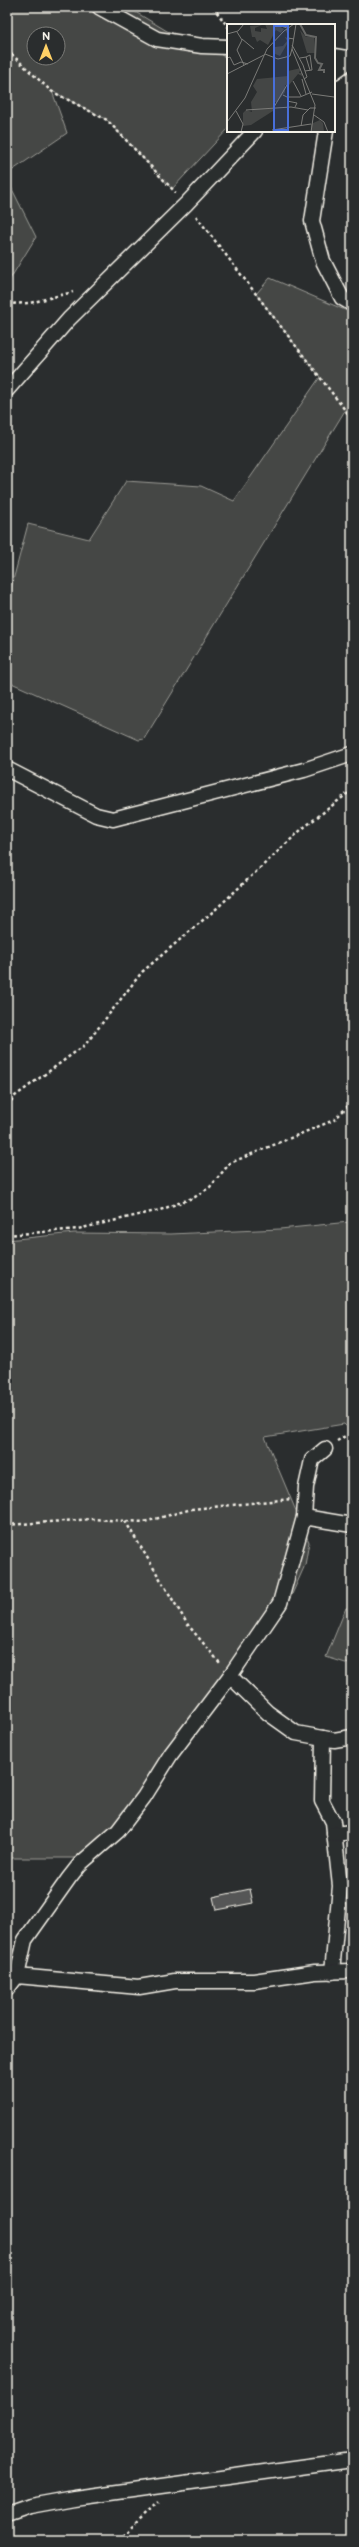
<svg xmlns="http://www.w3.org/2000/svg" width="359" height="2547" font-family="'Balsamiq Sans',sans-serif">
<rect width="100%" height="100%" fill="#2a2d2e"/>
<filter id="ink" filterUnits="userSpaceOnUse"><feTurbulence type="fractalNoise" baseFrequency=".025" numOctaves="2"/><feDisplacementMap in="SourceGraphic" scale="8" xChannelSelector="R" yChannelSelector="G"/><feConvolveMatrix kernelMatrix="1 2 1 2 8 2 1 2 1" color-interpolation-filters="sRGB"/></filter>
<g filter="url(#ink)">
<g fill="#444645" stroke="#9c9c96" fill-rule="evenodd">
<path d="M7,7h120l40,24 36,13 25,15v70l-56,60 -65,-69 -55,-29 15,42 -60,41zM34,34h24v24h-24z"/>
<polygon points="7,179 36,237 7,284"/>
<polygon points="270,278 352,313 352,399 144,739 139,740 7,681 7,603 28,524 89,539 126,481 201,486 234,501 320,377 256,294"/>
<polygon points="352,1206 352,1432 344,1424 265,1437 309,1542 305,1565 285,1610 239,1662 121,1833 92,1858 7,1858 7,1240 74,1233 171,1234 280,1229 349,1222"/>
<polygon points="346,1608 352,1608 352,1665 326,1657"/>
</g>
<polygon fill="#555756" stroke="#f4f1e8" points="250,1889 253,1903 216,1910 213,1897"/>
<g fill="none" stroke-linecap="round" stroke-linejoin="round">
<defs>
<g id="minor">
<polyline points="99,7 157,39 202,46 228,47"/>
<polyline points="334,56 352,59"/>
<polyline points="334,72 352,59"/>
<polyline points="326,131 312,221 323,261 342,298 352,304"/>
<polyline points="7,390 69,319 186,204 255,131"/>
<polyline points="7,769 96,815 113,819 304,770 352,754"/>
<polyline points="304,1517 352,1525"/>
<polyline points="230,1676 268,1713 296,1733 334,1740 352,1737"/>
<polyline points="323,1738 322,1801 333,1822 340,1886 332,1972"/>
<polyline points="334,1834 352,1832"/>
<polyline points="17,1976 25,1940 69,1878 80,1864 118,1831 144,1797 171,1754 230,1676 280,1603 304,1517 306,1487 312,1460 325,1449"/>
<polyline points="7,1989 17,1976 139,1987 175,1981 254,1981 315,1972 352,1971"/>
<polyline points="7,2514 30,2506 74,2498 352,2460"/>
</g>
</defs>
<use href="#minor" stroke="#f4f1e8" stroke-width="17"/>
<g stroke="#f4f1e8" stroke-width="2.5" stroke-dasharray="3 3" stroke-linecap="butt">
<polyline points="213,7 228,27"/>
<polyline points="7,50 51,91 107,120 176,193"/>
<polyline points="196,216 352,419"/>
<polyline points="7,304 30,303 73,292"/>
<polyline points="7,1106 15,1096 85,1045 142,972 216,909 302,829 352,790"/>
<polyline points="7,1235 78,1229 160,1210 195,1197 210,1187 230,1163 334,1120 352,1102"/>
<polyline points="337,1441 352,1432"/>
<polyline points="125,1521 188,1625 220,1663"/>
<polyline points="7,1525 92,1519 144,1522 192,1509 291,1499"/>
<polyline points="118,2540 158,2502"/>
</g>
<use href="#minor" stroke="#2a2d2e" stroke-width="14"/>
</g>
</g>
<g transform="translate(227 24)">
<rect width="108" height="108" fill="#2a2d2e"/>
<path d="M38,0h10l9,5 -3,4 -5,-3 -8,15 -8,-5 -3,2 -2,-5h-3l-2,-11 12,-1 -7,3v3l6,1v-4l6,1zM73,6l6,7h8l1,16h-8zM58,13l5,2 -10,17 -7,-3 2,-6 8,-1 4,-5zM74,44l-2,5h3v3l-4,-2 -9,11h-4v7l-8,10h-3l-1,9 -22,14 -8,1v-13l3,-3 6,2 -1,-10 6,-10 -4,-6 4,-7 31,-3v-5zM93,96l3,3 1,9h-13v-8z" fill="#444645"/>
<path fill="none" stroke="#676866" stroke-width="2" d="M73,0l6,11 10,2 -1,21 3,5 4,1 -3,6h5v3"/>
<path fill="none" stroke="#7b7b78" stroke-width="1" d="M48,0l12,4M69,0l-4,25 23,56 -4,27M60,5l1,9 6,1M10,8l5,8 -5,10 7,15M0,10l11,-3 6,-7M15,15l12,10M65,21l11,20 4,12 -3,2M38,30l13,5 12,-3 2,-7M0,34l3,-1 4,8 7,-3 7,2M73,34l6,-1 4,13M78,47l7,-1 -2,-15 -4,2M0,50l37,-19M75,55l4,15M66,57l8,15M85,70l22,3M56,71l4,2h13l12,-5M60,77l10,2 -2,4M47,83l13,-22M19,86l45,-3 17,3M9,87l7,13 -2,8M87,91l10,7 4,10M0,98l18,-24 22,-49 17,-18 10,-7M74,102l2,-11 7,-7h6M45,106l39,-6"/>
<path fill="#486fdb" fill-opacity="0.15" stroke="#486fdb" stroke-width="2" d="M47,2h14v104h-14z"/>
<rect width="108" height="108" fill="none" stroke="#f4f1e8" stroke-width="2"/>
</g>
<rect width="359" height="2547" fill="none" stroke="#2a2d2e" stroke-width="24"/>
<rect x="12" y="12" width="335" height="2523" fill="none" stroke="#f4f1e8" stroke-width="1.5" filter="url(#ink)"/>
<g transform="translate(46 46)"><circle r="19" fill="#2a2d2e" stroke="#7b7b78"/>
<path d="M0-3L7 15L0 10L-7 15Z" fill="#ffd166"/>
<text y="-6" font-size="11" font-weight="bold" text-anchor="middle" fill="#f4f1e8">N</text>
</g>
</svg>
